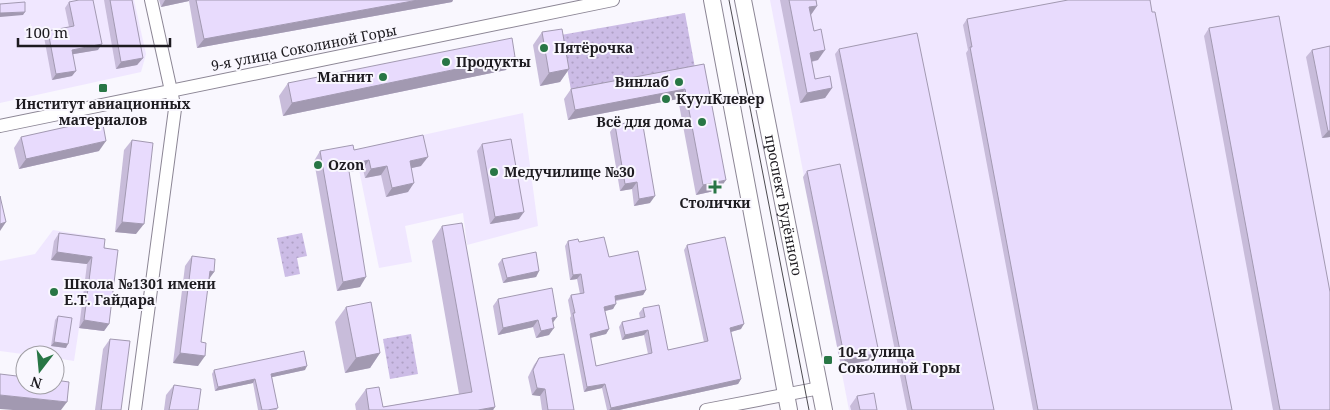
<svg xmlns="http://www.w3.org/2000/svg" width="1330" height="410" font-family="'Noto Serif',serif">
<defs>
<pattern id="park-dots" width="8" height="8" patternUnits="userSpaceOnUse" patternTransform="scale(1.25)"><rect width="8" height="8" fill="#ccbce6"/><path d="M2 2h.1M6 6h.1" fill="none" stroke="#afa1c5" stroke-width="1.8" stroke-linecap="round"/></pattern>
</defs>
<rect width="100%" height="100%" fill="#f9f7fe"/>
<g fill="#f0e7ff">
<polygon points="0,0 134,0 146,54 141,72 0,103"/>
<polygon points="770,0 1330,0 1330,410 849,410"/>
<polygon points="523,113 538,226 467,245 463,213 405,226 412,262 379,268 355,150"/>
<polygon points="53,230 98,237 113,257 104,331 79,328 74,361 55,358 55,355 30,355 0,351 0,261 35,254"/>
</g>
<g fill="url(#park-dots)">
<polygon points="685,13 695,68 571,90 561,35"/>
<polygon points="302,233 307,256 297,258 300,274 285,277 277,238"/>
<polygon points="411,334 418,374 390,379 383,339"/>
</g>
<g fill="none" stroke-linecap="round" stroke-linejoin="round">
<defs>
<g id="minor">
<polyline points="0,126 613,0"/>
<polyline points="135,410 175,109 151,0"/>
<polyline points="706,410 820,388"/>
</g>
<g id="major">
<polyline points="712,0 789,410"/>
<path id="s1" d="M743,0l81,410"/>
</g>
</defs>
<use href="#minor" stroke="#8c8695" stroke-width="14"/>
<use href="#major" stroke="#8c8695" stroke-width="18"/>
<use href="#minor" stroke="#fff" stroke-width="12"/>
<use href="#major" stroke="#fff" stroke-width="16"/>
<polyline stroke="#4b494f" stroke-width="1" points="729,0 809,410"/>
</g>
<g fill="#c8bcda">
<polygon points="104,0 132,0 143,58 137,65 116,69"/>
<polygon points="159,0 453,0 452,2 197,48 189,1 161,7"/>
<polygon points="780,0 816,0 817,6 811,15 818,60 812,62 815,79 832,88 825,98 800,103"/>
<polygon points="69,2 98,50 73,54 72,76 52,80 44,37 48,31 69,27 65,8"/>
<polygon points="967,19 1232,410 1033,410 966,53 968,50 963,25"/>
<polygon points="1209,28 1330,410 1273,410 1204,36"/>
<polygon points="542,32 569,69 560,82 540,86 533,45"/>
<polygon points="1330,46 1330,137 1322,138 1306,57 1312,50"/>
<polygon points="839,49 994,410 907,410 835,54"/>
<polygon points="704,64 719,190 696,195 678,99 568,120 564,99 571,89"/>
<polygon points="506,70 283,116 279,96 288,83"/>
<polygon points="615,125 650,203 634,206 632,189 620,191 610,132"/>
<polygon points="21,137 99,151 19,169 14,148"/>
<polygon points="132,140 136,234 115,232 124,150"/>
<polygon points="482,144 519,219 490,224 477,151"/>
<polygon points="354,150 421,166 411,168 408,192 386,197 381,175 365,178 363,169 349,172 360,287 337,291 314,161 320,151"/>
<polygon points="807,171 879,353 875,359 841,366 803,177"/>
<polygon points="442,226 495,407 493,410 356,410 355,404 366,389 383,407 459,394 432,241"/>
<polygon points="59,233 104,248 109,324 104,331 79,328 87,264 51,260 54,241"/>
<polygon points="568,241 579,242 609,257 646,290 643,295 616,301 613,309 605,311 609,329 606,334 590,338 596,366 648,354 644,335 622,340 619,327 622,322 640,318 639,313 643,308 668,350 704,342 684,250 687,245 741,329 731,332 741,379 738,384 619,410 607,410 602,388 584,392 570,318 571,316 568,300 571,295 580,294 577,279 570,280 565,246"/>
<polygon points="192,256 214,272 208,279 198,366 173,363 185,266"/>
<polygon points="502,259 539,271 536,277 503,283 498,264"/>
<polygon points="498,299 553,323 549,335 536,338 533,327 498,335 493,306"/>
<polygon points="346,307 380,353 370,368 345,373 335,322"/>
<polygon points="58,316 66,348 51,346 55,320"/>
<polygon points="110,339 121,410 95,410 103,349"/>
<polygon points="539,358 574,410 542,410 540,396 532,395 528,377 534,365"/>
<polygon points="214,370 305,370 272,377 277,410 258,410 253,383 215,391 212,374"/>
<polygon points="174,385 198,410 164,410 166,395"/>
<polygon points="857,396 877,410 851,410 850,406"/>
</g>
<g fill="#a299b1">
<polygon points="165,0 189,0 189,1 161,7"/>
<polygon points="418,0 453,0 452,2 197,48 204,39"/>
<polygon points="817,6 810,16 809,7"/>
<polygon points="25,12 23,15 0,17 0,13"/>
<polygon points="102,44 98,50 68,55 72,50"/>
<polygon points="825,50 818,60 803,63 810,53"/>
<polygon points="515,57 506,70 283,116 292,103"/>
<polygon points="143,58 137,65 116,69 121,62"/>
<polygon points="569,69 560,82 540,86 549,73"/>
<polygon points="76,71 72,76 52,80 56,74"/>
<polygon points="832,88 825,98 800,103 807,93"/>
<polygon points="685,89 678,99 568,120 575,110"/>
<polygon points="1328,131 1330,131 1330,137 1322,138"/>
<polygon points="106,141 99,151 19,169 26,159"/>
<polygon points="428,157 421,166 403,170 410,161"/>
<polygon points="369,160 363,169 341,174 348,165"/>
<polygon points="387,166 381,175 365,178 371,169"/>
<polygon points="726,180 719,190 696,195 703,185"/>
<polygon points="637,182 632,189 620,191 625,184"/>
<polygon points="414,183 408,192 386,197 392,188"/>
<polygon points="655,196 650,203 634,206 639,199"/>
<polygon points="524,212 519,219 490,224 495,217"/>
<polygon points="6,222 0,231 0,224"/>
<polygon points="122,222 144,224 136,234 115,232"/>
<polygon points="57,252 92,257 87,264 51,260"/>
<polygon points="210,271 214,272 207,282"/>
<polygon points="539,271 536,277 503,283 507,278"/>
<polygon points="581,274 577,279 570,280 573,275"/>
<polygon points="366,277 360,287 337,291 343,282"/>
<polygon points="646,290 643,295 611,301 615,296"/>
<polygon points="616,304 613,309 601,312 604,307"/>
<polygon points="557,317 552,324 552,318"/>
<polygon points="84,320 109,324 104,331 79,328"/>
<polygon points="538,320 533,327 498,335 503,328"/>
<polygon points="744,324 741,329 727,333 730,328"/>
<polygon points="554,328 549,335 536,338 541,331"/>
<polygon points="609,329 606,334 586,339 590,334"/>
<polygon points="648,330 644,335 622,340 625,335"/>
<polygon points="54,342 68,344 66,348 51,346"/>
<polygon points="180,353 205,356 198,366 173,363"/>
<polygon points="380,353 370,368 345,373 356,358"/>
<polygon points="879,353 875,359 841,366 845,360"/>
<polygon points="307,366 305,370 268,378 271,374"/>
<polygon points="255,379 253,383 215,391 218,387"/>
<polygon points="741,379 738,384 619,410 609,410 611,408"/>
<polygon points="605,384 602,388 584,392 587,387"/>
<polygon points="537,388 545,389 540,396 532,395"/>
<polygon points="0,395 67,402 61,410 13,410 0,409"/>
<polygon points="495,407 493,410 478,410"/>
</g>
<g fill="#e8dbfd" stroke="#a299b1">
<polygon points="79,0 93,0 102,44 72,50 76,71 56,74 48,31 74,26 69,2"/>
<polygon points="110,0 132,0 143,58 121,62"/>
<polygon points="196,0 418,0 204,39"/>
<polygon points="789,0 816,0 817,6 809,7 814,31 821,29 825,50 810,53 815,79 830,76 832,88 807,93"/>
<polygon points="1068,0 1150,0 1152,12 1155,12 1232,410 1038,410 970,47 972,47 967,19"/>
<polygon points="25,2 25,12 0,13 0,4"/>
<polygon points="1279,16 1330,292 1330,410 1280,410 1209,28"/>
<polygon points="562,29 569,69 549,73 542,32"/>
<polygon points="917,33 994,410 912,410 839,49"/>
<polygon points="512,38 515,57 292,103 288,83"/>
<polygon points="1330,46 1330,131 1328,131 1312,50"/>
<polygon points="704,64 726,180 703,185 685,89 575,110 571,89"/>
<polygon points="102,119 106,141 26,159 21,137"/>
<polygon points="642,120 655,196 639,199 637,182 625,184 615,125"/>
<polygon points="423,135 428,157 410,161 414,183 392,188 387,166 371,169 369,160 348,165 366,277 343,282 320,151 353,145 354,150"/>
<polygon points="511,139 524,212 495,217 482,144"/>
<polygon points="132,140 153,143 144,224 122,222"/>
<polygon points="840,164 879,353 845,360 807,171"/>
<polygon points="0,196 6,222 0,224"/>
<polygon points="462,223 495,407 478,410 369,410 366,389 379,387 383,407 472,392 442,226"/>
<polygon points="59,233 105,239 104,248 118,250 109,324 84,320 92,257 57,252"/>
<polygon points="604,237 609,257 638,251 646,290 615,296 616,304 604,307 609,329 590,334 596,366 652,353 648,330 625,335 622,322 645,317 643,308 659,305 668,350 708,341 687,245 725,237 744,324 730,328 741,379 611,408 605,384 587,387 573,313 575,313 571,295 584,293 581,274 573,275 568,241 578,239 579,242"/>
<polygon points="536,252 539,271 507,278 502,259"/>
<polygon points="192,256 215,259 214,272 210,271 201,342 206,343 205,356 180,353"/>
<polygon points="552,288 557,317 552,318 554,328 541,331 538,320 503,328 498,299"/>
<polygon points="371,302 380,353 356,358 346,307"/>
<polygon points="58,316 72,318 68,344 54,342"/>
<polygon points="110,339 130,341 121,410 101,410"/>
<polygon points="304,351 307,366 271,374 278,408 268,410 262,410 255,379 218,387 214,370"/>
<polygon points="564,354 574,410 548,410 545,389 537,388 533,370 539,358"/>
<polygon points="0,374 25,377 25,385 55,385 55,380 69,382 67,402 0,395"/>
<polygon points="174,385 201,389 198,410 169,410"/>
<polygon points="874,393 877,410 860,410 857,396"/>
</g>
<g fill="#287645" stroke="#f9f7fe" stroke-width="2">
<circle cx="544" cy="48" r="5"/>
<circle cx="446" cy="62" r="5"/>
<circle cx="383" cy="77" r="5"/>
<circle cx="679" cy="82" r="5"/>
<rect x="98" y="83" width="10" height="10" rx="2.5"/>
<circle cx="666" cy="99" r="5"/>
<circle cx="702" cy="122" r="5"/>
<circle cx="318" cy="165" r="5"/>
<circle cx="494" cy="172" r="5"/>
<path d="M712.5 179.5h5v5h5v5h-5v5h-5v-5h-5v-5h5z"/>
<circle cx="54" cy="292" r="5"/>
<rect x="823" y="355" width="10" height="10" rx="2.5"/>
</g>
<g text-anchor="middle" stroke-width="4" stroke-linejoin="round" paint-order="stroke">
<g font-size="14" fill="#1d1b20" stroke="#f9f7fe">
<text transform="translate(304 48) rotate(-11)" y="5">9-я улица Соколиной Горы</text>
<text dy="5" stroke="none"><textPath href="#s1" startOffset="209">проспект Будённого</textPath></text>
</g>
<g font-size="14" font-weight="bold" fill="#1d1b20" stroke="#f9f7fe" text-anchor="start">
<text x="554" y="53">Пятёрочка</text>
<text x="456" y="67">Продукты</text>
<text x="373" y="82" text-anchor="end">Магнит</text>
<text x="669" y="87" text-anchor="end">Винлаб</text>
<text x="676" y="104">КуулКлевер</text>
<text x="103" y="109" text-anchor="middle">Институт авиационных<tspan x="103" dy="16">материалов</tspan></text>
<text x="692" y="127" text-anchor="end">Всё для дома</text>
<text x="328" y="170">Ozon</text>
<text x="504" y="177">Медучилище №30</text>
<text x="715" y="208" text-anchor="middle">Столички</text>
<text x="64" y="289">Школа №1301 имени<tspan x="64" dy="16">Е.Т. Гайдара</tspan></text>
<text x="838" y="357">10-я улица<tspan x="838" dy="16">Соколиной Горы</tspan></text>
</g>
</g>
<g transform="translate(40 370) rotate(196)"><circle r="24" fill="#f9f7fe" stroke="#a19fa5"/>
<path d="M0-4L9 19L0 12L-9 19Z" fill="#287645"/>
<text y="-8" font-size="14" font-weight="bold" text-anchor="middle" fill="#1d1b20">N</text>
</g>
<path d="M18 38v8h152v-8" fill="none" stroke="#1d1b20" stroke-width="2.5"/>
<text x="25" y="38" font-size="15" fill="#1d1b20" stroke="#f9f7fe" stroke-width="4" paint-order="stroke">100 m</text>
</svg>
